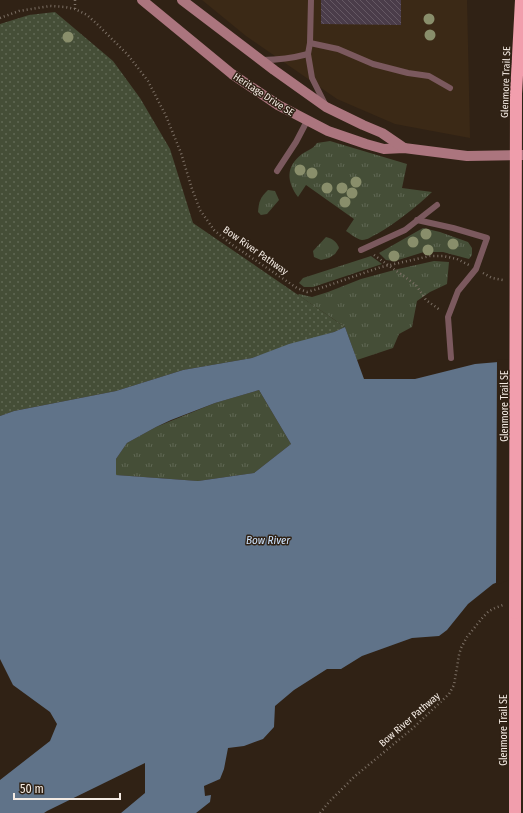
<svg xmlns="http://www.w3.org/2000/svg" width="523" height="813" font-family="'Fira Sans Condensed',sans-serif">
<defs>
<pattern id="grass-tufts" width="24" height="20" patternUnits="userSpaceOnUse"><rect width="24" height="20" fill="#454e37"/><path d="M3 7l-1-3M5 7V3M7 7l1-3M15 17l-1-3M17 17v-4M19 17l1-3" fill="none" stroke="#606854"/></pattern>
<pattern id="park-dots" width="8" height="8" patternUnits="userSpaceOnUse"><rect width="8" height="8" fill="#454e37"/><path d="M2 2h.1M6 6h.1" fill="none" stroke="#606854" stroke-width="1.8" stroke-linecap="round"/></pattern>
<pattern id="building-back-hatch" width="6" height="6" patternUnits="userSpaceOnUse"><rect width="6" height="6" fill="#4a3c49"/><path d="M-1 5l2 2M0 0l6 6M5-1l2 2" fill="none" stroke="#655863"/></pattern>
</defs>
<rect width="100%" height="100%" fill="#302215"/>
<polygon fill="#3b2916" points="202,0 467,0 470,138 395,124 337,99 246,36"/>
<g fill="url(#grass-tufts)">
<path d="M330,141l77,23 -5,24 30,4c-17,16 -35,30 -55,42 -5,2 -9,6 -15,6 -6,-1 -11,-6 -16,-9l8,-12 -48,-34 -8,12c-11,-15 -13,-30 4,-43 7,-5 10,-4 15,-11z"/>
<path d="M268,190l7,1 4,9 -12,14 -6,1 -3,-3c1,-11 2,-14 10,-22z"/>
<polygon points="423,228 440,232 468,242 472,248 472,255 469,259 443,252 424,252 395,261 386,260 379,253"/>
<path d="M326,237c7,2 10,4 13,11l-4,6 -6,4 -8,2 -7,-3 -1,-6z"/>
<polygon points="371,256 382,264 313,287 304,287 299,283 303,278"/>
<polygon points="434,261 449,262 447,284 430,292 417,301 412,327 399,334 393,348 357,360 345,327 298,295 299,294 312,297 328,292 361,279 398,269"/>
<polygon points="259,390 291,444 254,473 198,481 116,475 116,459 127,443 156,427 215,403"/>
</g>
<polygon fill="url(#park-dots)" points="55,12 113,61 140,98 170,149 193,223 345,327 334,332 252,358 183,370 116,391 14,411 0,416 0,24 29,15"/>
<path fill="#607389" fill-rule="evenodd" d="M345,327l19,52h51l60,-15 48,-4 -15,218 -15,6 -25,20 -21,26 -8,6 -27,2 -50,18 -21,13h-14l-33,21 -19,16 -1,21 -11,12 -19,7 -16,2 -4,21 -4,10 -16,7 1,10 6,-1 -1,7 -14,11h-75l24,-20v-30l-98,48 -3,2h-44v-33l50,-39 7,-17 -7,-12 -37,-27 -13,-26v-243l14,-5 102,-20 67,-21 69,-12 37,-14 45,-12zM259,390l32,54 -37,29 -56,8 -82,-6v-16l11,-16 29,-16 15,-7 44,-17z"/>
<polygon fill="#302215" points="523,358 523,576 509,580 496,585 497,360"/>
<polygon fill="url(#building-back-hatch)" points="321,0 401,0 401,25 321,24"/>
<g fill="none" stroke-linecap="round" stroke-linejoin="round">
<g stroke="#7c7065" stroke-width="2.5" stroke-dasharray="1 3" stroke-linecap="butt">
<polyline points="75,0 75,9"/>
<polyline points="0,18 19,11 50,6 65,7 75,9 87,15 96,23 128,55 148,81 166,116 181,153 192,189 200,210 214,230 231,244 297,288 307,292 321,288 381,267 430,256 443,256 457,259 469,265"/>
<polyline points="374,255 416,285 426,300 440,310"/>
<polyline points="483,273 492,278 503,280"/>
<polyline points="320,813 329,802 354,777 413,728 449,694 454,685 459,655 461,648 467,637 483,617 489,611 495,608 503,605"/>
</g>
<g stroke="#7b595e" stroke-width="6">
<polyline points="311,0 310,43 308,54 312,78 325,104"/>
<polyline points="310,43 338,49 373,64 408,73 429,76 450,88"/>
<path d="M262,60c16,0 31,-2 46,-6"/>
<polyline points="277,171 296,142 307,121"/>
<polyline points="417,220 453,228 487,238 476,269 458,291 448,317 451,358"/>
<polyline points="361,250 405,230 437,205"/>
</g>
<g stroke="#ab757e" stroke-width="10">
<polyline points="142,0 232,74 278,105 328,131 366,144 384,149 404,148 467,156 523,155"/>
<polyline points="182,0 274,70 326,107 363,125 382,133 404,148"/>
</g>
<g stroke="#f29ead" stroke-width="12">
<polyline points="516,94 521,0"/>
<polyline points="515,813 515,613"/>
</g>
<polyline stroke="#f29ead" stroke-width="12" points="515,613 516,94"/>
</g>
<g fill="#898e6b">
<circle cx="429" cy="19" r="5.5"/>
<circle cx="430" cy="35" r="5.5"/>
<circle cx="68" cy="37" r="5.5"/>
<circle cx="300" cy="170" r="5.5"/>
<circle cx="312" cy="173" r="5.5"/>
<circle cx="356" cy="182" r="5.5"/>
<circle cx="327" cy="188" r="5.5"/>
<circle cx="342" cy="188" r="5.5"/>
<circle cx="352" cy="193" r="5.5"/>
<circle cx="345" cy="202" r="5.5"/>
<circle cx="426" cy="234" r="5.5"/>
<circle cx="413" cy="242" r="5.5"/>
<circle cx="453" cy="244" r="5.5"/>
<circle cx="428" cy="250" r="5.5"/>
<circle cx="394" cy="256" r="5.5"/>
</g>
<g text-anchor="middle" stroke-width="3" stroke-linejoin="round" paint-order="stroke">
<g font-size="10" fill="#f4ebe3" stroke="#302215">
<text transform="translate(505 82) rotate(-88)" y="4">Glenmore Trail SE</text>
<text transform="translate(264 94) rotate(33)" y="4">Heritage Drive SE</text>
<text transform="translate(256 250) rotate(35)" y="4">Bow River Pathway</text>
<text transform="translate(504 406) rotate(-90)" y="4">Glenmore Trail SE</text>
<text transform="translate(409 719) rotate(-41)" y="4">Bow River Pathway</text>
<text transform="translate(503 730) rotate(-90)" y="4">Glenmore Trail SE</text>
</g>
<g font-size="11" font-style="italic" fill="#cee4fe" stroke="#302215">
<text x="268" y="544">Bow River</text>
</g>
</g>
<path d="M14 793v6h106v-6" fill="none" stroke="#f4ebe3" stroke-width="2"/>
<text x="20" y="793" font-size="12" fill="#f4ebe3" stroke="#302215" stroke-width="3" paint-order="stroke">50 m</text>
</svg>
